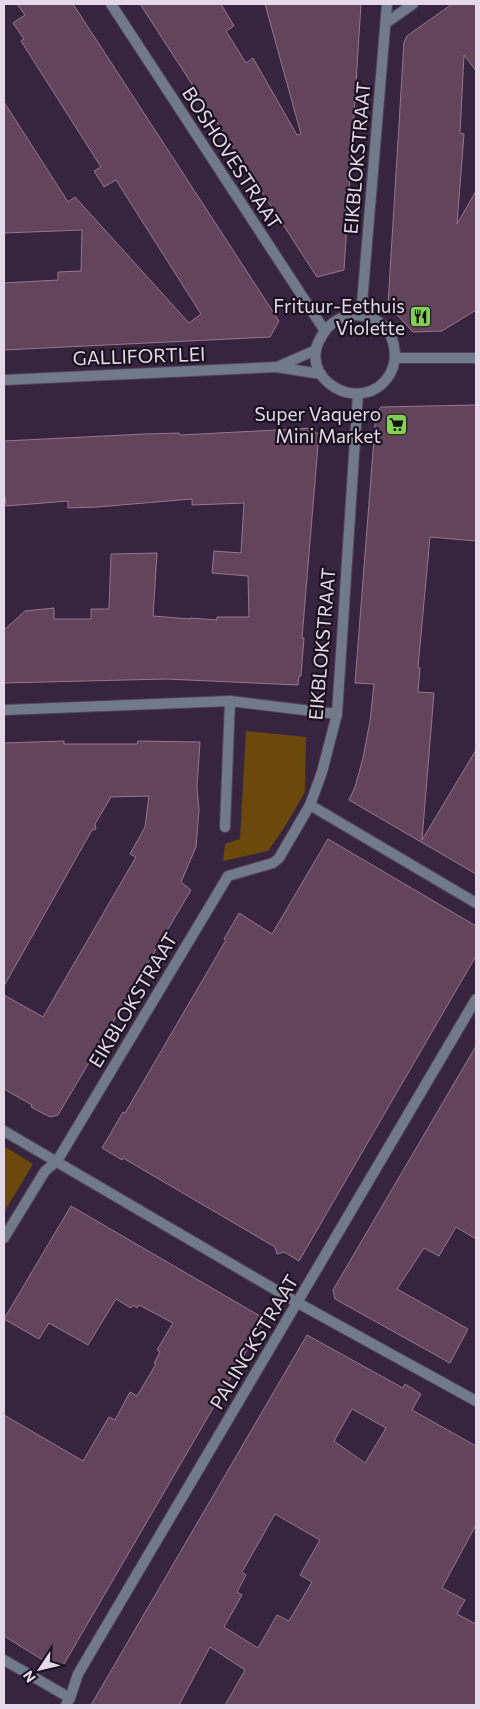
<svg xmlns="http://www.w3.org/2000/svg" width="480" height="1709" font-family="Commissioner,sans-serif">
<rect width="100%" height="100%" fill="#37243f"/>
<g fill="#6b490d">
<polygon points="246,731 306,737 305,792 284,828 268,851 223,861 225,844 240,839"/>
<polygon points="4,1146 33,1164 4,1212"/>
</g>
<g fill="#62445b" stroke="#97768f" fill-rule="evenodd">
<polygon points="17,4 73,4 279,321 270,337 4,350 4,283 58,280 58,272 81,271 82,230 4,233 4,102 68,202 75,197 189,323 201,314 116,180 104,187 94,171 101,167 21,41 24,39 13,23 25,15"/>
<polygon points="140,4 221,4 234,26 226,31 246,63 253,58 297,135 301,134 265,4 361,4 344,270 317,277"/>
<polygon points="452,4 476,4 476,71 464,55 460,133 464,134 457,224 476,191 476,310 442,331 413,332 388,305 404,42 407,36"/>
<polygon points="476,405 476,541 430,537 418,667 420,668 418,692 434,693 422,840 476,750 476,874 349,800 355,787 363,758 370,721 374,684 355,683 376,413 381,407"/>
<polygon points="314,428 315,433 319,433 302,638 304,638 301,676 299,676 298,685 166,679 4,683 4,630 25,611 54,608 54,619 91,619 91,609 109,609 111,554 157,553 153,616 190,619 190,618 217,620 217,617 249,617 248,576 212,573 214,551 241,553 244,503 192,505 192,499 97,507 68,508 68,501 6,506 5,496 4,496 4,441 144,434 179,433 181,435"/>
<polygon points="64,741 64,744 137,744 138,741 200,742 197,787 199,810 196,847 181,882 191,890 58,1115 50,1117 31,1107 32,1105 4,1089 4,995 43,1017 136,857 130,854 145,827 149,796 111,797 95,824 96,829 92,830 4,986 4,743"/>
<polygon points="328,839 476,926 476,956 299,1261 284,1252 277,1254 275,1247 123,1158 122,1160 102,1148 123,1112 125,1113 226,940 224,939 239,913 272,934"/>
<polygon points="476,1046 476,1239 456,1227 439,1256 424,1248 397,1289 468,1329 450,1363 335,1299 333,1290"/>
<polygon points="71,1206 265,1319 64,1664 54,1667 4,1636 4,1415 83,1461 109,1417 115,1420 130,1392 137,1396 156,1364 154,1363 160,1352 157,1350 173,1323 139,1305 137,1308 133,1305 131,1308 116,1299 88,1345 49,1323 39,1339 4,1319"/>
<path d="M307,1335l96,53 2,-4 16,10 -9,16 64,36v79l-34,63 23,12 -8,14 19,10v81h-251l20,-35 -35,-23 -31,58h-88zM352,1409l34,19 -21,35 -31,-22zM275,1514l45,26 -20,35 12,7 -23,39 -12,-6 -19,33 -34,-21 18,-32 -5,-3 9,-17 -4,-3z"/>
</g>
<g fill="none" stroke-linecap="round" stroke-linejoin="round">
<defs>
<g id="street">
<polyline points="111,4 325,331"/>
<polyline points="386,23 413,4"/>
<path d="M350,315c9,0 18,1 26,5 18,10 24,36 14,54 -27,45 -98,4 -67,-40 7,-11 14,-15 27,-19z"/>
<polyline points="361,315 387,4"/>
<polyline points="396,358 476,358"/>
<polyline points="277,367 316,350"/>
<polyline points="4,380 276,367 321,374"/>
<polyline points="4,710 230,701 337,714"/>
<polyline points="310,805 476,903"/>
<polyline points="225,827 230,701"/>
<polyline points="4,1131 298,1303 476,1401"/>
<polyline points="4,1238 45,1171 57,1161 228,876 273,863 279,858 310,805 322,772 337,714 358,394"/>
<polyline points="4,1660 70,1698"/>
<polyline points="66,1705 70,1698 78,1674 476,999"/>
</g>
</defs>
<use href="#street" stroke="#53415a" stroke-width="12"/>
<use href="#street" stroke="#707a88" stroke-width="10"/>
</g>
<defs>
<symbol id="restaurant-square" viewBox="-11 -11 22 22"><rect x="-9" y="-9" width="18" height="18" rx="4" fill="#82d04f" stroke="#1a111e"/><path d="M-5-6h1v4h1v-4h1v4h1v-4h1v5L-1.5 .5V6h-2V.5L-5-1ZM5-6V6H3V1.5H1.5Q1.5-4 5-6Z" fill="#111"/></symbol>
<symbol id="supermarket-square" viewBox="-11 -11 22 22"><rect x="-9" y="-9" width="18" height="18" rx="4" fill="#82d04f" stroke="#1a111e"/><path d="M-6-5.5h2.5l.6 2H6L4.5 2H-2.5L-4.4-4H-6ZM-1.5 3.2a1.3 1.3 0 1 0 .1 0ZM3 3.2a1.3 1.3 0 1 0 .1 0Z" fill="#111"/></symbol>
</defs>
<g fill-rule="evenodd">
<use href="#restaurant-square" x="408" y="304" width="25" height="25"/>
<use href="#supermarket-square" x="384" y="412" width="25" height="25"/>
</g>
<g text-anchor="middle" stroke-width="4.5" stroke-linejoin="round" paint-order="stroke">
<g font-size="19" fill="#e4d8e9" stroke="#1a111e">
<text transform="translate(232 158) rotate(57)" y="7">BOSHOVESTRAAT</text>
<text transform="translate(357 158) rotate(-85)" y="7">EIKBLOKSTRAAT</text>
<text transform="translate(139 356) rotate(-2)" y="7">GALLIFORTLEI</text>
<text transform="translate(322 644) rotate(-85)" y="7">EIKBLOKSTRAAT</text>
<text transform="translate(133 1000) rotate(-59)" y="7">EIKBLOKSTRAAT</text>
<text transform="translate(254 1342) rotate(-59)" y="7">PALINCKSTRAAT</text>
</g>
<g font-size="19" fill="#e4d8e9" stroke="#1a111e" text-anchor="end">
<text x="405" y="313">Frituur-Eethuis<tspan x="405" dy="22">Violette</tspan></text>
<text x="381" y="421">Super Vaquero<tspan x="381" dy="22">Mini Market</tspan></text>
</g>
</g>
<rect width="480" height="1709" fill="none" stroke="#e4d8e9" stroke-width="10"/>
<g transform="translate(40 1669) rotate(235)" stroke="#1a111e" stroke-width="4" paint-order="stroke">
<path d="M0-4L9 19L0 12L-9 19Z" fill="#e4d8e9"/>
<text y="-8" font-size="14" font-weight="bold" text-anchor="middle" fill="#e4d8e9">N</text>
</g>
</svg>
